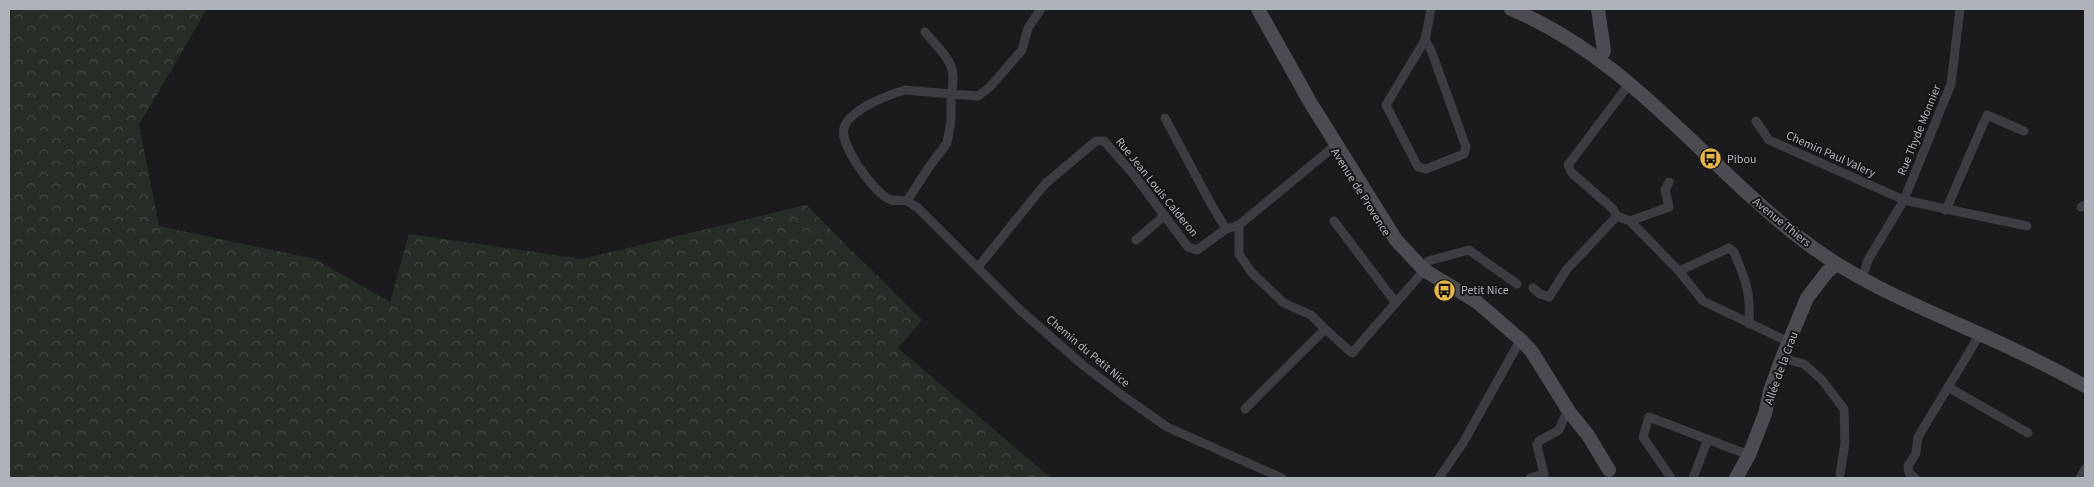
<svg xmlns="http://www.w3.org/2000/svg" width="2094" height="487" font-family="'Source Sans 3',sans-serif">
<defs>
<pattern id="forest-crowns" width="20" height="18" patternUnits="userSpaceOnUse" patternTransform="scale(1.25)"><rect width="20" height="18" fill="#252d26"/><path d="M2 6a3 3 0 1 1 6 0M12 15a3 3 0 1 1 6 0" fill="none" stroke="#424944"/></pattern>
</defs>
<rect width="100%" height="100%" fill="#1b1b1d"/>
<polygon fill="url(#forest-crowns)" points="9,9 207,9 139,125 159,226 315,259 390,302 409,234 582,259 806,205 922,320 898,348 1051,478 9,478"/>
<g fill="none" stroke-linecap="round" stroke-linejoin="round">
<g stroke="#3c3d42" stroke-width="9">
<path d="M925,32c18,22 34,31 26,62l27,2 12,-9 32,-37 6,-22 13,-19"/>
<polyline points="1425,40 1431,50 1466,147 1464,154 1426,169 1418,167 1386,105 1425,40 1431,9"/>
<polyline points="1630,83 1568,165 1571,172 1613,209 1617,216 1630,221 1669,207 1665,190 1669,182"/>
<path d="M905,90l46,4v27l-4,22 -18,24 -22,34c-4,-1 -11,0 -16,-1 -16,-5 -52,-56 -47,-72 6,-19 44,-33 61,-38z"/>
<polyline points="1165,118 1211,204 1226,229"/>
<polyline points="1756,121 1769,140 1904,200 1951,84 1960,9"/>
<polyline points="907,201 918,208 1020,310 1084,366 1126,398 1167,427 1282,478"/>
<polyline points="2081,207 2085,205"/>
<polyline points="1946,210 1987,115 2024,131"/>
<polyline points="1334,221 1396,303"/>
<polyline points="1630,221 1679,271"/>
<polyline points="1239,225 1239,254 1252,273 1284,303 1311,315 1325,329"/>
<polyline points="1136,240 1164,216"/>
<polyline points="978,267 1045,184 1096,141 1104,141 1134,175 1188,247 1197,250 1226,229 1239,225 1336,145"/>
<polyline points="1862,279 1868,260 1904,200 2027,226"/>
<polyline points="1533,288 1540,294 1549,297 1567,269 1617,216"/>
<path d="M1749,324c2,-31 -3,-43 -15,-72l-5,-4 -50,23 24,30 86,41"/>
<polyline points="1782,358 1804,364 1822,380 1844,409 1845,443 1840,474"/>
<polyline points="1948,387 2028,433"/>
<polyline points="1245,409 1325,329 1352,353 1421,274 1428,261 1469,250 1517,284"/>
<polyline points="1439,478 1463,443 1517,346 1522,341"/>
<polyline points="1530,478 1544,474 1537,445 1539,441 1559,430 1564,418 1570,413"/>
<polyline points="1671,478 1643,437 1649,417 1749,455"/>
<polyline points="1693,478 1708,439"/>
<polyline points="1915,478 1909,473 1908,466 1916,453 1918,437 1980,334"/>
<polyline points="2080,478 2085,469"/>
</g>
<g stroke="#4a4c51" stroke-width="14">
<polyline points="1258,9 1310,102 1396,240 1424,270 1477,302 1522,341 1532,352 1570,413 1588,435 1609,470"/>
<path d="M1511,9c117,48 192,154 289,229 55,43 117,68 180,96 36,16 71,33 105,52"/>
<polyline points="1598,9 1604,51 1599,59"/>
<polyline points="1736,478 1749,455 1765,414 1770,391 1782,358 1807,298 1827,272 1836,264"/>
</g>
</g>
<defs>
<symbol id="bus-disc" viewBox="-11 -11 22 22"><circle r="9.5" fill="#e6b64a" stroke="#161618"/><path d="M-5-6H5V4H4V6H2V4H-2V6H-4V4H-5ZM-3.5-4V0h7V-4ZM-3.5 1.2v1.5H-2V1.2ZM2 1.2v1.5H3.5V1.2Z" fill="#111"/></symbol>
</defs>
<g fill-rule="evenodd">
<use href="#bus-disc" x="1698" y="146" width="25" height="25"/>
<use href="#bus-disc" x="1432" y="278" width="25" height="25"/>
</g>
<g text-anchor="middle" stroke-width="4" stroke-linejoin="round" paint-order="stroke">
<g font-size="12" fill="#aeb2bb" stroke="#161618">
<text transform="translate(1919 130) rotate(-68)" y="4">Rue Thyde Monnier</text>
<text transform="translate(1831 154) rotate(24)" y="4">Chemin Paul Valery</text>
<text transform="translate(1157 187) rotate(51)" y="4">Rue Jean Louis Calderon</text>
<text transform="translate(1361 192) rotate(58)" y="4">Avenue de Provence</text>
<text transform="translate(1782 222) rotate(39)" y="4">Avenue Thiers</text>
<text transform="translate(1088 351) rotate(40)" y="4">Chemin du Petit Nice</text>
<text transform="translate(1781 368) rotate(-70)" y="4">Allée de la Crau</text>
</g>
<g font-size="12" fill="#aeb2bb" stroke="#161618" text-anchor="start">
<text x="1727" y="163">Pibou</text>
<text x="1461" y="294">Petit Nice</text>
</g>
</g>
<rect width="2094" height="487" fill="none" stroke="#aeb2bb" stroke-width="20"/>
</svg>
